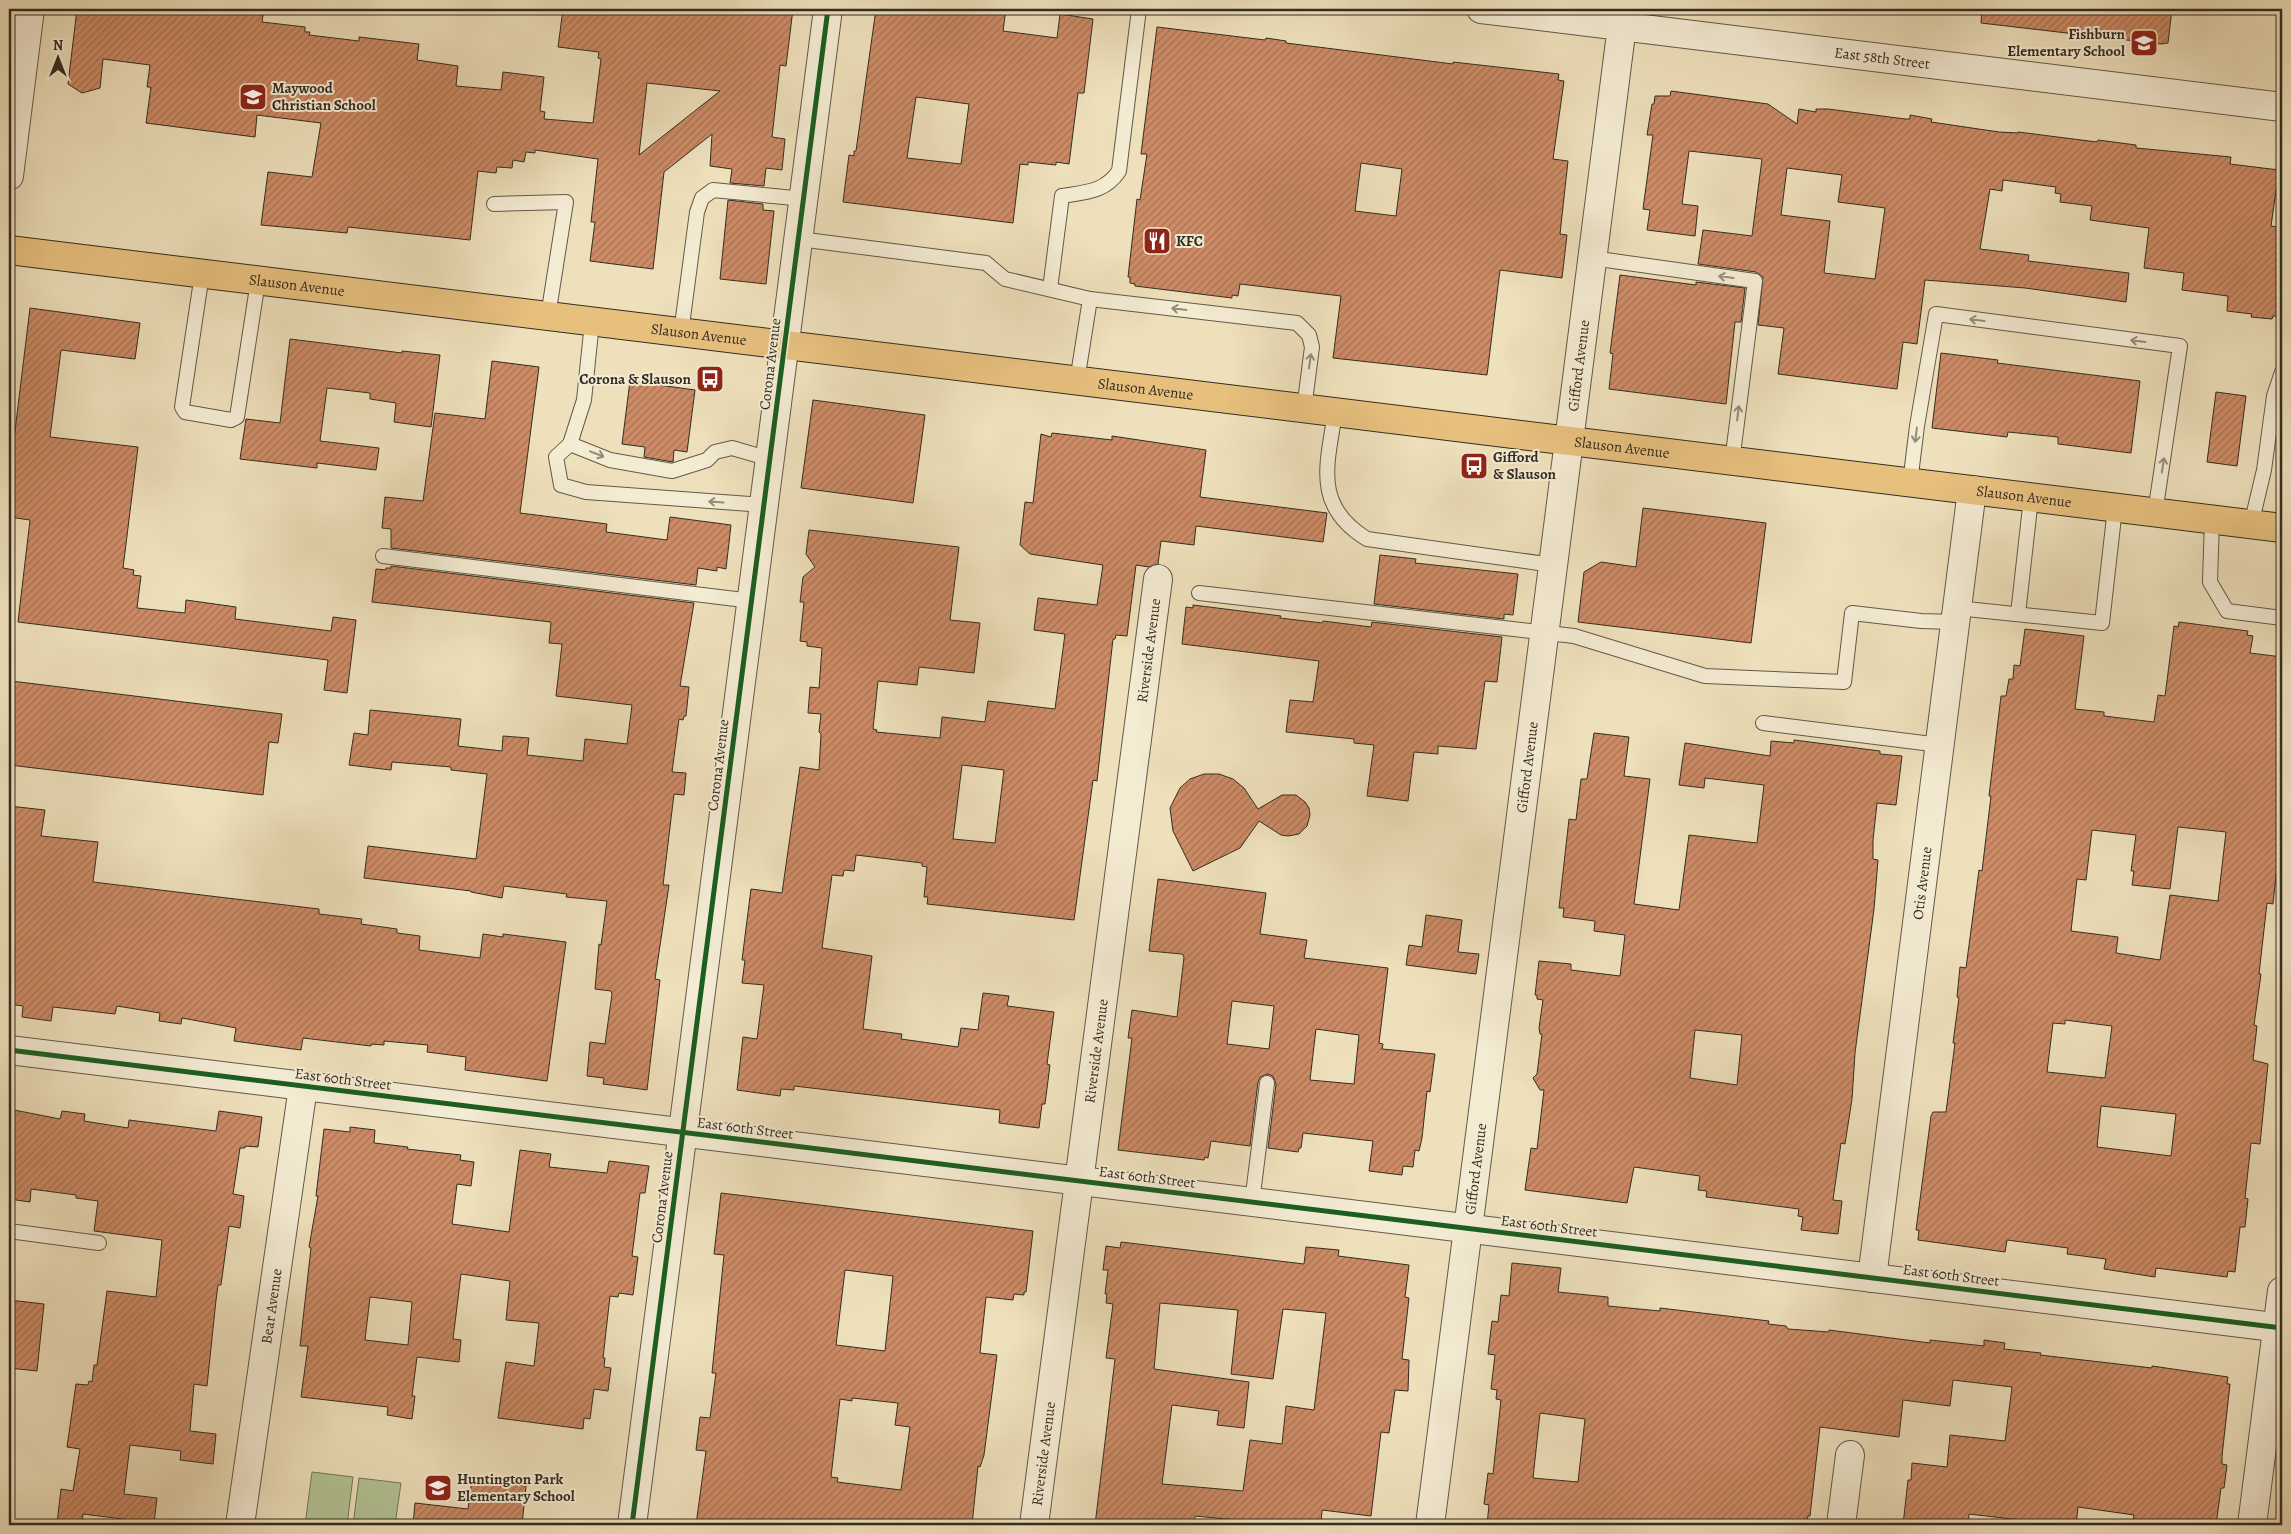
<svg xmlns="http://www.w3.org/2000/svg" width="2291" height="1534" font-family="Alegreya,serif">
<defs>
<pattern id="building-hatch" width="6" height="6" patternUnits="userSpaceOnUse" patternTransform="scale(1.25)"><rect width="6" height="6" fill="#cd8b66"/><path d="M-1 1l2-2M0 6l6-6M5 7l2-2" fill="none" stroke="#a77254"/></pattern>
</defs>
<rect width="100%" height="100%" fill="#eee0bb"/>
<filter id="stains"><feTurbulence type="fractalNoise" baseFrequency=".004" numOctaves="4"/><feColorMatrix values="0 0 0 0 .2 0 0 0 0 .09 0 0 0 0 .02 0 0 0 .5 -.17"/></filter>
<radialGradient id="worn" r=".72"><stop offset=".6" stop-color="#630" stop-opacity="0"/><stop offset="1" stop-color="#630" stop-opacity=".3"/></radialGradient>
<g fill="#b3c394" stroke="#74785a">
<polygon points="312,1472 353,1477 347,1525 305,1525"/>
<polygon points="359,1478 401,1483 395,1525 353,1525"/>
</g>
<g fill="url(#building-hatch)" stroke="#342c21" fill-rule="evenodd">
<path d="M77,9h187l-2,13 43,5v5h5l-1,3 50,6v-4l60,7 -2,16 41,6 -2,20 45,4 2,-18 41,5 -4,34 5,1 -1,7 49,4 8,-64 -3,-1 1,-6 -41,-5 5,-38h230l-7,57 -6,-1 -8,72 13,2 -3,31 -16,-2 -2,18 -34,-3 2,-14 -22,-3 2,-32 -48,38 -11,97 -63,-8 5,-39h-4l7,-63 -63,-9v3l-9,-1 -2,10 -11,-2 -1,8 -15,-1 -1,6 -18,-2 -8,69 -122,-13 -1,6 -86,-8 7,-53 44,5 9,-54 -64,-8 -2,22 -109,-14 5,-36h-4l3,-22 -47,-6 -3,29 -18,5 -14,-9zM647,83l73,8 -81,64z"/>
<path d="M876,9h130l-3,22 54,7 3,-24 33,5 -9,74h-6l-9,71 -13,-2v3l-28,-3v3l-8,-1 -7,59 -170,-21 6,-47 5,1v-5h2zM916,97l53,7 -8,60 -54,-6z"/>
<polygon points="1982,9 2172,9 2168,43 2161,44 1981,23"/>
<path d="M1157,27l108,13 1,-2 20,3v2l167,21v-2l106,12 -1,6 6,1 -11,78 15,2 -8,73 7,1 -5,43 -62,-8 -13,105 -154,-17 8,-62 -101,-12 -2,12 -6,-1v3l-97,-12v-2l-5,-1v-6h-2l9,-78 3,1 7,-46h-6zM1361,163l41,6 -6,47 -41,-5z"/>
<path d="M1671,91l97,13 29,20 2,-15 17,3v-3h12l77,10h5v-4l22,4 -1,3 68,10 19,1v-1l79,10 1,-2 38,5v3l95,9 -1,7 49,6 -8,56 11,2v23l-4,28h4v38l-9,-1 -1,3 -21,-2 1,-3 -25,-3 1,-15 -46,-6 2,-17 -40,-5 5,-40 -59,-8 2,-14 -32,-4 1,-8 -6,-1 1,-6 -53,-7 -1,11 -12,-2 -10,60 49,6 -1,6 101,12 -3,29 -101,-14 -100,-8 -8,64 -14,-2 -6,47 -119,-15 6,-46 -26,-3 5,-48 -7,-5 -58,-8 5,-34 49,6 10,-77 -73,-8 -7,53 16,2 -3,30 -48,-6 3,-20 -7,-1 10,-74h-6l5,-31h2l1,-8h15zM1787,168l55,7 -4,27 47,6 -10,71 -51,-6 6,-52 -49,-6z"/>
<polygon points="728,200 763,204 763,210 774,211 766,284 720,279"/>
<polygon points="1620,275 1696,285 1696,282 1745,288 1741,322 1735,322 1726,404 1609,389 1613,354 1610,353"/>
<polygon points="30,308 140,323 135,359 61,350 50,437 138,447 123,568 134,570 133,575 141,576 137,608 185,613 186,600 236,607 235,619 331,631 333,617 356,620 347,693 324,690 328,660 18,622 30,520 9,517 9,480"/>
<polygon points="290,339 402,353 402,351 440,355 431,427 394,422 396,403 370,399 370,393 327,388 320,441 379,448 376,470 317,463 317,468 240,459 246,419 280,423"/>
<polygon points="1941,353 1998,360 1997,363 2140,381 2131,453 2058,444 2058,437 2008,432 2007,437 1932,428"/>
<polygon points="492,361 539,367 520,513 607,524 606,532 667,540 670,517 731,525 726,569 717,567 717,571 698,568 696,585 391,548 391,529 382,528 385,497 423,501 435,413 485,419"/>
<polygon points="630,381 695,390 687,452 674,450 673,462 644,457 645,447 622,444"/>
<polygon points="2216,392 2246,396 2237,466 2207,462"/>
<polygon points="813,400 925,415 913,503 801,488"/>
<path d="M1052,433l60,7v-4l94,14 -6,47 127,16 -4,29 -127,-16 -2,19 -33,-4 -3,23 -9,3 -13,-2 -9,71 -11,-1 -1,4h-2l-16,142 -4,-1 -19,140 -147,-16 1,-7h-4l3,-30 -5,-1v-3l-66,-8 -2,16 -10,-1 -1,6 -11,-1 -10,73 50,8 -9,73 39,5 -1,5 57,8 3,-19 17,2 5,-37 26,3 -2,10 47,6 -7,52 3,1 -5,39h-3l-3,24 -40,-5 1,-13 -206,-24v4l-13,-1 -1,7 -43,-6 6,-53 14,2 7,-54 -22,-2 3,-23h-3l9,-71 31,4 18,-126 19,3 2,-36 -2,-2 2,-18 -13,-1 2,-26 9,1 3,-40 -15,-2v-4l-7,-1 4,-39h-4l3,-25 12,-10 -9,-13 3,-24 150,17 -9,73 30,3 -6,50 -55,-6 -2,18 -39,-4 -5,48 4,1 -1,2 64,6 2,-21 43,5 3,-21 67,8 10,-75 -31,-4 4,-32 59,7 6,-40 -73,-11 -10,-9 5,-43 8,1 8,-69 10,3zM962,765l42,5 -9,73 -42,-4z"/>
<polygon points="1643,508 1766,523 1751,643 1578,622 1584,572 1601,562 1636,567"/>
<polygon points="1380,555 1416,559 1415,563 1518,574 1513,615 1504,614 1504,619 1374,604"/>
<polygon points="391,566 694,603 680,686 689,687 686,716 684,716 683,720 679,719 672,772 686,773 684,795 674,794 663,885 669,885 655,979 660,980 647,1090 603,1084 604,1078 587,1076 590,1042 605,1044 612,994 611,991 595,989 599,944 601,945 607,901 566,897 567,894 504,886 502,898 471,892 471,891 364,878 368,846 476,859 487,774 451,770 451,767 392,762 391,770 349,765 354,733 368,735 370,710 461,719 458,746 502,751 503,736 529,738 527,755 583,761 585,739 627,744 632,705 556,696 562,644 549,643 551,622 372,602 376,569 386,570 386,568 391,568"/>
<polygon points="1193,605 1281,616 1280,618 1322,623 1323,621 1371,627 1372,622 1502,637 1497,682 1485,681 1476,749 1438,746 1438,754 1414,752 1408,801 1367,796 1374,745 1354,743 1354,739 1286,732 1290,700 1313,702 1319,661 1182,644 1186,607 1193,608"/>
<path d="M2179,622l69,9 -1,4 6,1 -3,17 32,4v160l-9,87 -6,-1 -8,71h2l-7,51 3,1 -4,34 15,4 -8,80 -9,-1 -6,55 3,1 -3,28h-5l-5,45 -7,-1 -1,6 -71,-9 -1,9 -51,-8 2,-10 -39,-5 1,-6 -61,-8 -2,12 -87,-12 1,-10h-3l15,-114 2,-4h13l9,-69h-2l6,-45 -2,-1 3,-30 6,1 13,-98 3,1 9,-75h-2l12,-100h5l3,-17h4l1,-14 6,1 5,-37 59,7 -9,73 29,3v4l50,6 4,-27 7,1 9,-70 4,1zM2178,827l48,5 -8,69 -48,-6 -10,65 -44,-7 2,-16 -47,-6 6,-52 9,1 6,-50 44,5 -5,36h3l-2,14 38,4zM2065,1020l47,6 -7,52 -58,-6 6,-49 12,1zM2101,1106l75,8 -5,42 -74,-9z"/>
<polygon points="11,681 282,714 278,743 269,742 263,795 9,765 9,703"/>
<path d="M1594,733l35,4 -5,39 26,3 -16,125 45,6 10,-75 68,8 7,-58 -59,-7 -1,10 -25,-3 6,-42 85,13 1,-15 23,2v-3l86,11v3l22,2 -6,49 -19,-2 -4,37v19l5,1 -4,49 -19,144 -3,46 -7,45 -4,-1 -8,57 9,1 -4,33 -37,-4 2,-13 -5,-1 1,-7 -93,-12 1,-6 -9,-1 2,-14 -66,-9 -7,36 -102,-13 6,-42 6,1 7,-59h-4l-7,-12 4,-4 5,-40h-2l-1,-6 4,-28 -6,-1v-4h-2l4,-34 32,3v6l49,6 5,-41 -31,-4 1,-10 -32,-4 1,-9h-5l10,-89 7,1 5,-41h6zM1695,1030l47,5 -5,50 -47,-7z"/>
<polygon points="1204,774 1219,774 1233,779 1244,788 1258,809 1282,795 1296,795 1305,802 1309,808 1310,815 1307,826 1299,834 1288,836 1281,835 1259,821 1240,848 1193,871 1173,831 1170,808 1180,788 1190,779"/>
<polygon points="9,806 45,810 41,836 98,842 93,882 319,909 319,914 362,919 361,924 397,929 397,933 420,936 419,950 480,958 483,934 503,937 503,934 566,942 547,1081 465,1070 466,1057 427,1052 428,1045 384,1041 384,1045 371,1044 371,1046 303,1038 301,1050 234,1041 236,1028 182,1018 181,1024 159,1021 160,1013 117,1006 115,1014 53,1007 51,1021 22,1017 23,1006 9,1004"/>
<path d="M1158,879l108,14 -6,41 47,6 -3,18 84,10 -9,75 4,1 -1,5 53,5 -5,38 -3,-1 -5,47 -3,13 -4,-1 -2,17 -10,-1 -1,9 -33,-4 4,-30 -70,-8 -2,15h-2l-1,4 -30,-4 8,-64 -3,-8 -5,-2 -8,3 -2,5 -8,64 -39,-5 -3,17 -3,-1 -1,3 -86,-10 14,-112h-4l4,-28 45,7 7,-60 -2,-3 -33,-3zM1232,1001l42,5 -5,43 -42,-5zM1316,1029l43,6 -5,49 -44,-4z"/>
<polygon points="1426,915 1462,920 1458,952 1479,954 1476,974 1406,965 1409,945 1422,947"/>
<polygon points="9,1109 60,1119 62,1111 85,1114 84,1121 128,1128 129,1120 216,1131 219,1111 262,1117 258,1147 245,1146 245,1148 240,1148 233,1194 244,1196 240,1228 229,1226 221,1285 218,1285 216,1300 207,1386 194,1384 190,1431 216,1434 213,1464 180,1460 181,1451 130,1445 124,1494 157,1498 154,1523 83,1514 82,1525 57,1523 61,1489 73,1491 80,1449 67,1447 76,1384 88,1385 89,1381 92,1382 94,1365 97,1365 107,1291 156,1297 162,1240 94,1231 98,1201 76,1198 76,1195 31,1189 30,1202 9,1199"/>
<path d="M350,1127l25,3 -1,13 34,4 -1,2 54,6 -1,5 14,2 -3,24 -14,-2 -5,40 57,8 11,-82 31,4 -2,13 58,6 2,-12 40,5 -4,27h-5l-8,63 6,1 -5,38 -14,-2 -1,4 -8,-1 -7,62h2l-1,9 7,1 -3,23 -14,-2 -4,30 -6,-1 -1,11 -85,-11 8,-56 28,4 5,-43 -33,-3 4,-39 -49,-7 -8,65 8,1 -2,22 -42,-5 -5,39h3l-3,23 -25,-4 1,-8 -87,-10 7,-51h-8l11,-98 -2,-1 9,-51h-2l8,-67 26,3zM370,1297l42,5 -4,43 -43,-5z"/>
<path d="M721,1193l312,38 -7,61h-2v3l-10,-1 -1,6 -27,-3 -6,56 17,2 -13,100 -4,12 -2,-1 -6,59h-276l10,-74 -10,-1 4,-33 10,1 6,-45h-4l12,-118 -10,-1zM845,1270l48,6 -8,75 -49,-6zM852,1398l46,5 -3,22 15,2 -9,63 -64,-8 1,-4 -7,-1 9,-78 12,2z"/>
<path d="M1121,1242l183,22 2,-17 33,3 -1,6 71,9 -4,32 4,1 -7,61 7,1 -1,31 -13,-1 -6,43 -8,-1 -10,84 -49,-6 -1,15h-84v-5l-42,-4 -1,9h-99l20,-166 -9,-1 7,-54 -7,-1 1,-9h-2l3,-24h-5l3,-24 14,2zM1160,1303l78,7 -7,64 42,5 10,-70 43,4 -12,97 -28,-4 -4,38 -32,-4 -7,51 -81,-7 10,-79 47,6 -2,14 27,3 5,-46 -95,-13z"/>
<path d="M1512,1263l49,5 -3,24 50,5v9l52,5v-3l109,13 -1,3 18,2 2,3 41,3v-2l101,13v-3l54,6v-6l21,3 -1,6 37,4 -1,2 112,13v-2l76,11 -1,7h3l-8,72v8l5,1 -3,23h-3l-5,37h-84l2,-10 -56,-8 -2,18h-39v-3l-68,-8 -1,11h-65l5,-45h3l1,-17 35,4 3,-32 55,6 7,-54 -59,-7 -3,26 -47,-6 -4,37 -79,-10 -10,89h-2l-2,9h-319l2,-20 -5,-1 4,-31 5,1 8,-74 -5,-1 1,-9 -6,-1 4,-34 -7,-1 4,-33 6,1 3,-27 8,1zM1540,1413l45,6 -7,63 -45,-4z"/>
<polygon points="9,1300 44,1304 37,1371 9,1368"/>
<polygon points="472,1479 526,1486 522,1525 413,1525 415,1503 468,1509"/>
</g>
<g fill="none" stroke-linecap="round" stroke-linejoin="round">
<defs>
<g id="service">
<polyline points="494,204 566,202 548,316"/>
<polyline points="799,239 986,263 1005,279 1090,299 1297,323 1309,335 1312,347 1304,409"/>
<polyline points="1592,258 1755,281 1732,462"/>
<polyline points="202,274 182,407 185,412 231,420 237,417 258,281"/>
<path d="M1050,289l12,-93c24,-4 43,-4 57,-25l20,-162"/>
<polyline points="681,333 697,212 702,198 713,190 804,199"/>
<polyline points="1077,381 1090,299"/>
<path d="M1335,413c-8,52 -22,93 32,126l186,26"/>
<polyline points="570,444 584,400 592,322"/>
<polyline points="1910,483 1917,426 1936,314 2180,346 2155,513"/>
<polyline points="764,505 586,492 561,485 556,457 570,444 610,460 672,471 707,460 715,452 732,448 770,459"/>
<polyline points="2212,520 2210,582 2227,611 2282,618"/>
<polyline points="2251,525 2264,470 2274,396 2282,372"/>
<polyline points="383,556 752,601"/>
<polyline points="1199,593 1574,636 1705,676 1844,682 1852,613 1921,621 1955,622"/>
<polyline points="1957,608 2102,623 2115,508"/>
<polyline points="2018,614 2031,498"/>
<polyline points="1763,723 1940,745"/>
<polyline points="1252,1202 1267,1083"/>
<polyline points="9,1231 99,1243"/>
</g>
<g id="minor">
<path id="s1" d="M1481,9l801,98"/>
<polyline points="9,176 30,9"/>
<path id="s2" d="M1569,441l55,-431"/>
<polyline points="9,1050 2282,1328"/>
<path id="s3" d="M1872,1278l100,-788"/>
<path id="s4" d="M240,1525l63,-438"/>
<polyline points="632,1525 828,9"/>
<path id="s5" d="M1034,1525l124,-946"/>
<polyline points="1841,1525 1850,1455"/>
<polyline points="2252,1525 2282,1291"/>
</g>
<g id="tertiary">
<path id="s6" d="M1430,1525l139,-1084"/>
</g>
<g id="primary">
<path id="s7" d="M9,250l2273,278"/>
</g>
</defs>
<use href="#service" stroke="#625948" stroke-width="16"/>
<use href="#minor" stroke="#625948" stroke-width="30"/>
<use href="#tertiary" stroke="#625948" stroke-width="30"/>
<use href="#primary" stroke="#342c21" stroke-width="30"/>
<use href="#service" stroke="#f4ebd3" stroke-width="14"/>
<use href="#minor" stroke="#f4ebd3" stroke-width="28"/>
<use href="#tertiary" stroke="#f4ebd3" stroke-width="28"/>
<use href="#primary" stroke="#e7c07e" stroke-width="28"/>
<defs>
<g id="cycleway">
<polyline points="9,1050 2282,1328"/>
<polyline points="632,1525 828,9"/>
</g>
</defs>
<use href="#cycleway" stroke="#f4ebd3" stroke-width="8"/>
<use href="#cycleway" stroke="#1b5e20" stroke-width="5"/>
</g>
<defs><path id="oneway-shaft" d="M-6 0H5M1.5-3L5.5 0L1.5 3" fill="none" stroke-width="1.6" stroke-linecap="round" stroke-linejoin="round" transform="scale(1.25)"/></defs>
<g stroke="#948c7a">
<use href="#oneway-shaft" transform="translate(1726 277) rotate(-172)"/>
<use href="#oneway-shaft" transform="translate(1179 309) rotate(-173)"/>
<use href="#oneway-shaft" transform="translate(1977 320) rotate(-173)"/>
<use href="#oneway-shaft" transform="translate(2138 341) rotate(-173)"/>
<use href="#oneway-shaft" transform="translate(1310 361) rotate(-82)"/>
<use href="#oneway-shaft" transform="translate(1738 413) rotate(-83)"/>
<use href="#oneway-shaft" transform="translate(1916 435) rotate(97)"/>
<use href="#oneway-shaft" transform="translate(597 454) rotate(21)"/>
<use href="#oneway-shaft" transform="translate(2163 465) rotate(-81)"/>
<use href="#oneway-shaft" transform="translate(716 502) rotate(-176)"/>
</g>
<defs>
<symbol id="school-square" viewBox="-11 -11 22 22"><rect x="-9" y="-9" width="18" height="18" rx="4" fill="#8f2418" stroke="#f4ebd3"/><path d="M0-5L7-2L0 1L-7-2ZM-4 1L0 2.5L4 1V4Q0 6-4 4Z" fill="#fff"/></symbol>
<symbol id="restaurant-square" viewBox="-11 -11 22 22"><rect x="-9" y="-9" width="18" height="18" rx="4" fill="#8f2418" stroke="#f4ebd3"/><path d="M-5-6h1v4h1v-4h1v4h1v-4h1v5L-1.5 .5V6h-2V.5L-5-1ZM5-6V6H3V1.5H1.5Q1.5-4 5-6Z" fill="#fff"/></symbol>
<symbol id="bus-square" viewBox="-11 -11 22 22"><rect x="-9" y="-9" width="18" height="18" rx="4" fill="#8f2418" stroke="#f4ebd3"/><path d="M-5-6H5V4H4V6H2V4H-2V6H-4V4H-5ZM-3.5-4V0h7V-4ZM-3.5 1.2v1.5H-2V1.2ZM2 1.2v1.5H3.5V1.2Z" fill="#fff"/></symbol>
</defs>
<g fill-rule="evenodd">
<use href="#school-square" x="2128" y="27" width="32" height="32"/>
<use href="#school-square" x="237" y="81" width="32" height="32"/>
<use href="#restaurant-square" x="1141" y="225" width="32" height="32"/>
<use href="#bus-square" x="694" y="363" width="32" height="32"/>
<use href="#bus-square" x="1458" y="450" width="32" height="32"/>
<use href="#school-square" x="422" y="1472" width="32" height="32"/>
</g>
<g text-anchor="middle" stroke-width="4" stroke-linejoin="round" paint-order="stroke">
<g font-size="15" font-weight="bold" fill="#342c21" stroke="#f4ebd3" text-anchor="start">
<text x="2125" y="39" text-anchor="end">Fishburn<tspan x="2125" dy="17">Elementary School</tspan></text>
<text x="272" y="93">Maywood<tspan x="272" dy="17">Christian School</tspan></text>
<text x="1176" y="246">KFC</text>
<text x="691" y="384" text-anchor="end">Corona &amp; Slauson</text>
<text x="1493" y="462">Gifford<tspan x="1493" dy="17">&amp; Slauson</tspan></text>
<text x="457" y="1484">Huntington Park<tspan x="457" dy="17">Elementary School</tspan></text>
</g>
<g font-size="15" fill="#342c21" stroke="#f4ebd3">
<text dy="5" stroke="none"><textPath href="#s1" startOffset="404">East 58th Street</textPath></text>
<text dy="5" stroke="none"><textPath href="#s7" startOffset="290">Slauson Avenue</textPath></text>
<text dy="5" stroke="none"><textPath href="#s7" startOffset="695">Slauson Avenue</textPath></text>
<text transform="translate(770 364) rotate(-83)" y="5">Corona Avenue</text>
<text dy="5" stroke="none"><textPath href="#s2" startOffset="76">Gifford Avenue</textPath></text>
<text dy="5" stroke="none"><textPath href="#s7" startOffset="1145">Slauson Avenue</textPath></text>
<text dy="5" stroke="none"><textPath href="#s7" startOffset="1625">Slauson Avenue</textPath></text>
<text dy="5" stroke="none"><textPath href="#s7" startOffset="2030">Slauson Avenue</textPath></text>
<text dy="5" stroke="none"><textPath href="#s5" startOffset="882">Riverside Avenue</textPath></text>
<text transform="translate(718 765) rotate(-83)" y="5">Corona Avenue</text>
<text dy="5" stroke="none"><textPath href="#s6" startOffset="764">Gifford Avenue</textPath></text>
<text dy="5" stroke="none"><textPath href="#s3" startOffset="398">Otis Avenue</textPath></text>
<text dy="5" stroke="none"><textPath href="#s5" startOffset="478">Riverside Avenue</textPath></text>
<text transform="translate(343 1079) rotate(7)" y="5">East 60th Street</text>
<text transform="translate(745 1128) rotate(7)" y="5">East 60th Street</text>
<text dy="5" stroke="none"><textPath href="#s6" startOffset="359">Gifford Avenue</textPath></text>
<text transform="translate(1147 1177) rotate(7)" y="5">East 60th Street</text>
<text transform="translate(662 1197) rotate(-83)" y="5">Corona Avenue</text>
<text transform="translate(1549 1226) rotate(7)" y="5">East 60th Street</text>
<text transform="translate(1951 1275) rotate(7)" y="5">East 60th Street</text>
<text dy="5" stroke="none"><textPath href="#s4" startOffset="221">Bear Avenue</textPath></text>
<text dy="5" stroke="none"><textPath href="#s5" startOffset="72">Riverside Avenue</textPath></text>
</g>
</g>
<rect width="2291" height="1534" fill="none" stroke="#eee0bb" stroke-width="30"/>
<rect x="10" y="10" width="2271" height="1514" fill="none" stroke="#342c21" stroke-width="2.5"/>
<rect x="15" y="15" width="2261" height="1504" fill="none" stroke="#342c21"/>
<g transform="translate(58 58)" stroke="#f4ebd3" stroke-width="4" paint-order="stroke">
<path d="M0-4L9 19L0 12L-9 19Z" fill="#342c21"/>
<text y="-8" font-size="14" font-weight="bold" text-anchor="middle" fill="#342c21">N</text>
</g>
<rect width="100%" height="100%" filter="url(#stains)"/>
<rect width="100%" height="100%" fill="url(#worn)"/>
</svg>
